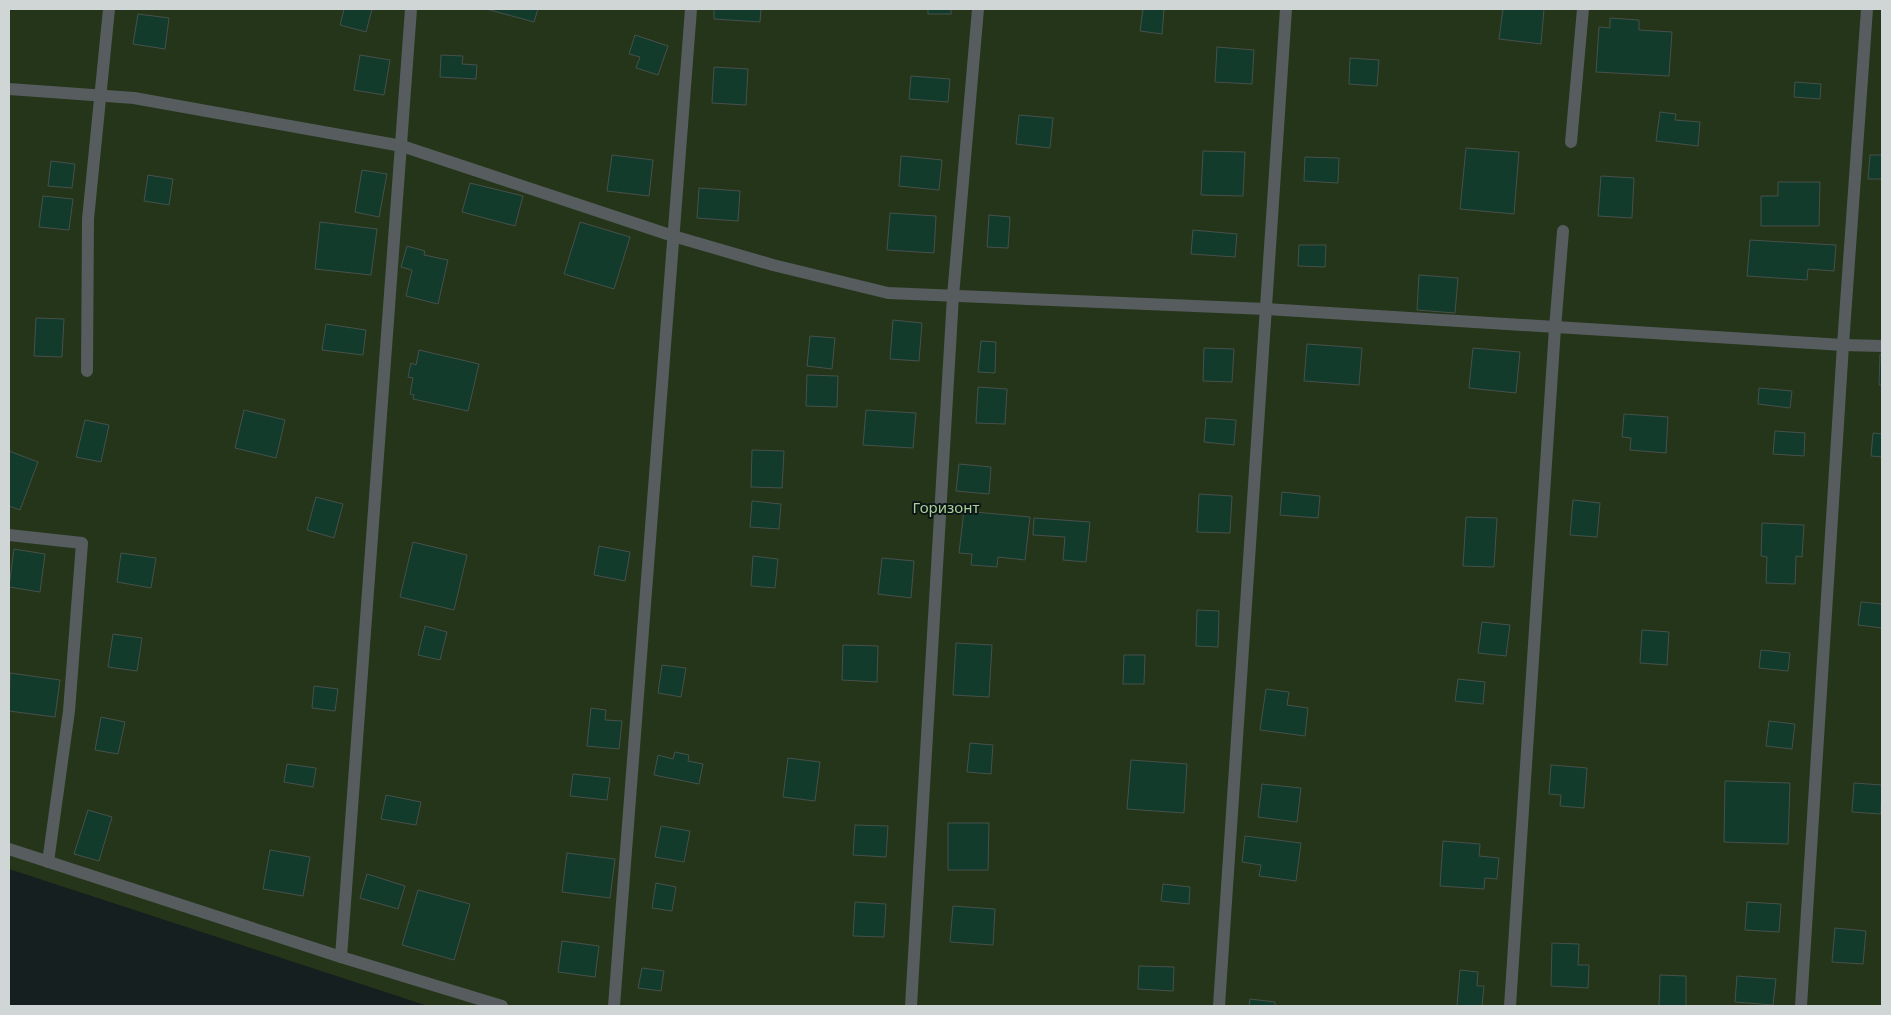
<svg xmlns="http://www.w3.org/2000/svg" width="1891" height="1015" font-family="'Noto Sans',sans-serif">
<rect width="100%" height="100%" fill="#151f1f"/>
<polygon fill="#24351a" points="9,9 1882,9 1882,1006 428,1006 9,869"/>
<g fill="#133b2b" stroke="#47504b">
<polygon points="344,9 372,9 366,32 340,25"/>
<polygon points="486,9 538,9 534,22"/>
<polygon points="714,9 761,9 760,22 714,19"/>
<rect x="928" y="9" width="23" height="5"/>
<polygon points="1143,9 1164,9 1162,34 1140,31"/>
<polygon points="1503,9 1544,9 1541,44 1499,39"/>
<polygon points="138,14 169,18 165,49 133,44"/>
<polygon points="1610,18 1639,20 1639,30 1672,32 1669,76 1596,72 1599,27 1610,28"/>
<polygon points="635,35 668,46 658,75 636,68 640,57 629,54"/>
<polygon points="1217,47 1254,50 1252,84 1215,82"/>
<polygon points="360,55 390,60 384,95 354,90"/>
<polygon points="441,55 463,56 462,64 477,65 476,79 440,77"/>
<polygon points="1350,58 1379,60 1377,86 1349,84"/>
<polygon points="714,67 748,69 746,105 712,103"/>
<polygon points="911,76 950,79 948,102 909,99"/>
<polygon points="1795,82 1821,84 1820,99 1794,97"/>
<polygon points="1660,112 1676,114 1675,120 1700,122 1698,146 1656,141"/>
<polygon points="1019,115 1053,118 1050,148 1016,144"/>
<polygon points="1466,148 1519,152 1514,214 1460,209"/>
<polygon points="1203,151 1245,152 1243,196 1201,195"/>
<polygon points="612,155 653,160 649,196 607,191"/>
<polygon points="1870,155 1882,155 1882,179 1868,179"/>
<polygon points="901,156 942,160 939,190 899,186"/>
<polygon points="1305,157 1339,158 1338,183 1304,181"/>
<polygon points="51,161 75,164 72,188 48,186"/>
<polygon points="362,170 387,174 379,217 355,212"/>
<polygon points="148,175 173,179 169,205 144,201"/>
<polygon points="1601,176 1634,178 1632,218 1598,216"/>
<polygon points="1778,182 1820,182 1819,226 1761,226 1761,196 1778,196"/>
<polygon points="470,183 523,196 515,226 462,212"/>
<polygon points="699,188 740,191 738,221 697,218"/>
<polygon points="43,196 73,199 69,230 39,227"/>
<polygon points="890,213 936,216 934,253 887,250"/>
<polygon points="989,215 1010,217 1008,248 987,247"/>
<polygon points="320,222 377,229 371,275 315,269"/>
<polygon points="580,222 630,237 614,289 564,274"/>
<polygon points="1193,230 1237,234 1235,257 1191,254"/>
<polygon points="1750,240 1836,245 1834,271 1808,269 1807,280 1747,276"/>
<polygon points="1299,245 1326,245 1325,267 1298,266"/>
<polygon points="407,246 425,251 424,255 448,260 438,304 406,296 412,270 401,267"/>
<polygon points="1419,275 1458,278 1455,313 1417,310"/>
<polygon points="36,318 64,319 62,357 34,356"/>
<polygon points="893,320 922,323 919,361 890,359"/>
<polygon points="326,324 366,330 363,355 322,350"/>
<polygon points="810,336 835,338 832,369 807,366"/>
<polygon points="981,341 996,342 995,373 978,372"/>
<polygon points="1307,344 1362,348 1359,385 1304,381"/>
<polygon points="1204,348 1234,349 1232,382 1203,381"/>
<polygon points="1473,348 1520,352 1516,393 1469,388"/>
<polygon points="419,350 479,364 468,411 413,399 414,395 410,394 413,378 408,377 411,363 416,365"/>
<polygon points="1880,354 1882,354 1882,385 1879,385"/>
<polygon points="807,375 838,376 837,407 806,406"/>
<polygon points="978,387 1007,389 1005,424 976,423"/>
<polygon points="1759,388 1792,391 1790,408 1758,404"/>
<polygon points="244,410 285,420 276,458 235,448"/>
<polygon points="866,410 916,413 913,448 863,445"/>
<polygon points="1624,414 1668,417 1666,453 1630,450 1631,438 1622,437"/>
<polygon points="1206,418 1236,420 1234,445 1204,442"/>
<polygon points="85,420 109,425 101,462 76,457"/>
<polygon points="1775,431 1805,433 1804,456 1773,454"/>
<polygon points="1873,433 1882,434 1882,457 1871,456"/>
<polygon points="752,450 784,451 782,488 751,487"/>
<polygon points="9,451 38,462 20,510 9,506"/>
<polygon points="959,464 991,467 989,494 956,491"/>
<polygon points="1282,492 1320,496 1318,518 1280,515"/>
<polygon points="1199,494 1232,496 1230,533 1197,532"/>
<polygon points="316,497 343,504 334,538 307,530"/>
<polygon points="1573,500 1600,503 1597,537 1570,535"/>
<polygon points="752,501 781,504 779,529 750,527"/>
<polygon points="964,511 1030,517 1025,560 998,557 997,567 971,565 972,554 959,553"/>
<polygon points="1466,517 1497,518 1494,567 1463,566"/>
<polygon points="1034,518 1090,522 1086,562 1063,560 1065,537 1033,535"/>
<polygon points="1762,523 1804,525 1802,557 1796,556 1795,584 1766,583 1767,557 1761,556"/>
<polygon points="413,542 467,555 454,610 400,597"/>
<polygon points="599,546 630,552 625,581 594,575"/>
<polygon points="14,549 45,554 40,592 9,587"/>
<polygon points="121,553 156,558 151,588 117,582"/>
<polygon points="753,556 778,559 775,588 751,586"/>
<polygon points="882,558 914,561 911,598 878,594"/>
<polygon points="1861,602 1882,604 1882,628 1858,625"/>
<polygon points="1197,610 1219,611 1218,647 1196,646"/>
<polygon points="1482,622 1510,625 1506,656 1478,653"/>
<polygon points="425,626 447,632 440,660 418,655"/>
<polygon points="1642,630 1669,632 1667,665 1640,663"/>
<polygon points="113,634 142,638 137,671 108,667"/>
<polygon points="956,643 992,645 989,697 953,695"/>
<polygon points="843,645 878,646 877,682 842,680"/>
<polygon points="1761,650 1790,653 1788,671 1759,668"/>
<polygon points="1124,655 1145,655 1144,684 1123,684"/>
<polygon points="662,665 686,668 681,697 658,693"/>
<polygon points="10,673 60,680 55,717 9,711"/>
<polygon points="1458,679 1485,682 1483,704 1455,701"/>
<polygon points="314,686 338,689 335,711 312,708"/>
<polygon points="1266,689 1289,692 1287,705 1308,708 1305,736 1260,730"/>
<polygon points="591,708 606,710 605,720 622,721 619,749 587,746"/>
<polygon points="101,717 125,722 118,754 95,750"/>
<polygon points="1769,721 1795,724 1792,749 1766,746"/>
<polygon points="970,743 993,745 991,774 967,772"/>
<polygon points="675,752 689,755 688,761 703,764 699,784 654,775 658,755 673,759"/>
<polygon points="788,758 820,762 815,801 783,797"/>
<polygon points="1131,760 1187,764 1184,813 1127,809"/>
<polygon points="287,764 316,768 313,787 284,782"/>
<polygon points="1551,765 1587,768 1584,808 1560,806 1561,795 1549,794"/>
<polygon points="573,774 610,778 607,800 570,796"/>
<polygon points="1725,781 1790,783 1788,844 1724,842"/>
<polygon points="1854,783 1882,785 1881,814 1852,812"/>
<polygon points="1262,784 1301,788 1297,822 1258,817"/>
<polygon points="386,795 421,802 416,825 381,819"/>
<polygon points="88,810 112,817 99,861 74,854"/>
<polygon points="948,823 989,823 988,870 948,870"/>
<polygon points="855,825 888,826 886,857 853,855"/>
<polygon points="661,826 690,831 684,862 655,857"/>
<polygon points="1245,836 1301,843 1296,881 1259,876 1261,865 1242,862"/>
<polygon points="1443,841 1480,844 1479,856 1499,858 1497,879 1485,878 1484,889 1440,886"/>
<polygon points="270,850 310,857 303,896 263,889"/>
<polygon points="567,853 615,859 610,898 562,892"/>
<polygon points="367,874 405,886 398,909 360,898"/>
<polygon points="656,883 676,887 672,911 652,908"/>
<polygon points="1163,884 1190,887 1189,904 1161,901"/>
<polygon points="418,890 470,904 454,960 402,945"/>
<polygon points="855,902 886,904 884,937 853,936"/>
<polygon points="1747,902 1781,904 1779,932 1745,930"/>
<polygon points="953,906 995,909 993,945 950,942"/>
<polygon points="1835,928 1866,931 1863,964 1832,962"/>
<polygon points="562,941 599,946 595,977 558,972"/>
<polygon points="1552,943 1579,944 1578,965 1589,965 1588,988 1551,986"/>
<polygon points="1139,966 1174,967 1173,991 1138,989"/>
<polygon points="642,968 664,971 661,991 638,988"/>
<polygon points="1460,970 1478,972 1477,986 1484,986 1482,1006 1457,1006"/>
<polygon points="1660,975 1686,976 1686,1006 1659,1006"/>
<polygon points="1737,976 1776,979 1773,1005 1735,1002"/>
<polygon points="1250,999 1275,1002 1275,1006 1249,1006"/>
</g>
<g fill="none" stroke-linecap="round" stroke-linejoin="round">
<g stroke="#575c5e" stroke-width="12">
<polyline points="9,89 134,98 402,146 673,236 773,265 888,293 1266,309 1843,345 1882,346"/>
<polyline points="1571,142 1583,9"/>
<polyline points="87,371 88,219 109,9"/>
<polyline points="9,535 82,543 69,711 48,862"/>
<polyline points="9,849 341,957 502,1006"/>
<polyline points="341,957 411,9"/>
<polyline points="614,1006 691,9"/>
<polyline points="911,1006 953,296 978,9"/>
<polyline points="1219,1006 1286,9"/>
<polyline points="1510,1006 1555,328 1563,231"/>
<polyline points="1801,1006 1843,345 1867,9"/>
</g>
</g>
<g text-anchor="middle" stroke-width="4" stroke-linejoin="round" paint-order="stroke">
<g font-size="15" fill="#abcf98" stroke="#0c1616">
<text x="946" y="513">Горизонт</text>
</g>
</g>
<rect width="1891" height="1015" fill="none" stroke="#cfd6d5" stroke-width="20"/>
</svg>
